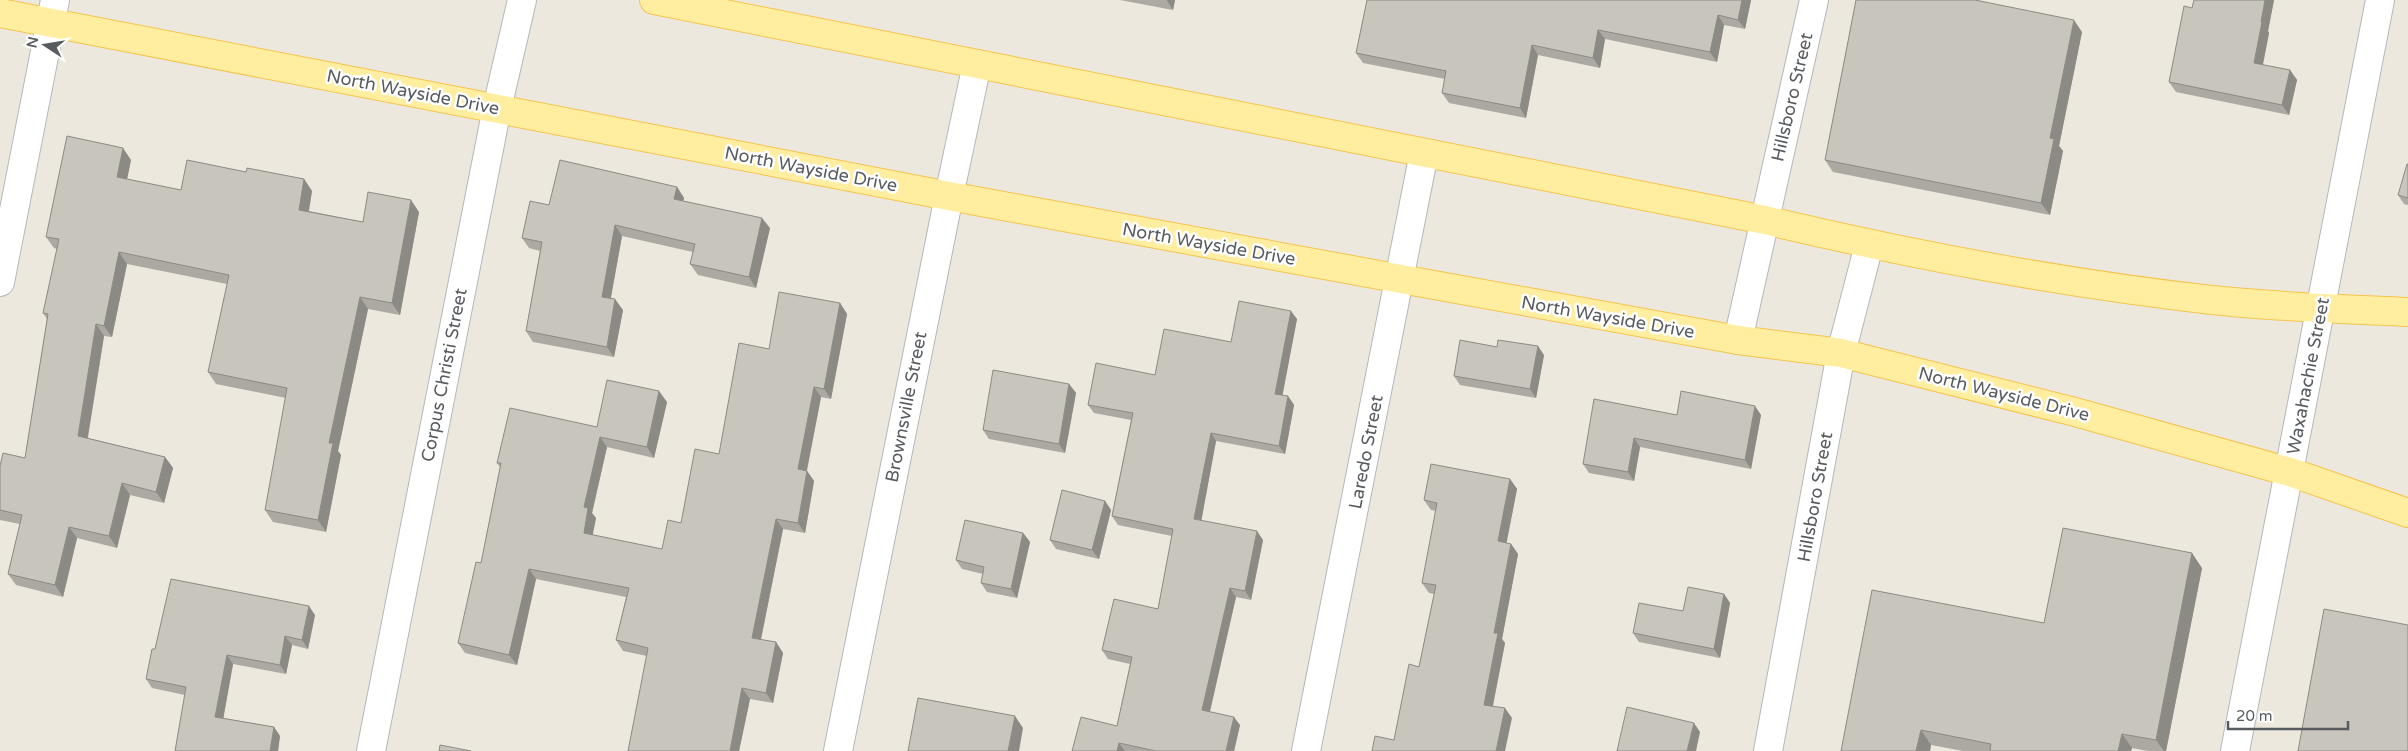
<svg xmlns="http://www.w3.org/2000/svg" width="2408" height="751" font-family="'Varela Round',sans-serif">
<rect width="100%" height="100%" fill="#ece8de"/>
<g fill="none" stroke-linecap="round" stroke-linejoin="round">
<defs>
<g id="minor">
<polyline points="0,282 55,0"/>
<polyline points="1738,340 1814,0"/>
<polyline points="371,751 497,108 522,0"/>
<polyline points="838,751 949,196 977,64"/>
<polyline points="1306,751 1424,153"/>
<polyline points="1768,751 1841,353 1869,245"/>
<polyline points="2235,751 2380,0"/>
</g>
<g id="major">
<path d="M654,0l1111,220c147,35 296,63 447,80 65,7 131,9 196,12"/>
<polyline points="0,13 949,196 1401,279 1738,340 1841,353 2075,412 2290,472 2408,513"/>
</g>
</defs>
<use href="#minor" stroke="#b5b7bc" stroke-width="30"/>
<use href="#major" stroke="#f6c44d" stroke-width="30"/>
<use href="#minor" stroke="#fff" stroke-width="28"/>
<use href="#major" stroke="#ffeea0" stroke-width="28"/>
</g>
<g fill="#aca9a3">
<polygon points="1120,0 1175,0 1173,10"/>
<polygon points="1367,0 1751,0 1745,29 1724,25 1717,62 1605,39 1600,68 1538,55 1526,118 1449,103 1442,93 1445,79 1363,63 1356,53"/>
<polygon points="1856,0 1977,0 2082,32 2059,146 2063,151 2050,215 1833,172 1825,160"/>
<polygon points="2194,0 2274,0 2268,31 2269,33 2263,65 2290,70 2297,80 2289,115 2176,92 2169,82 2192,8"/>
<polygon points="131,160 127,179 181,190 246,172 304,179 312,191 309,211 363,222 419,212 400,315 368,309 338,451 341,455 326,532 273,522 265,510 286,398 216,384 208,372 227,284 127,264 112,337 104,336 88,438 165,457 173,468 164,503 130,495 117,548 77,538 63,597 16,585 8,574 20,524 0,520 0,510 25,458 47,319 43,313 57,249 54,248 46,237"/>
<polygon points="2408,164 2408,205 2404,204 2398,195"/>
<polygon points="677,187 684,198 683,201 770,228 756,288 698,275 690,264 693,252 622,236 611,298 623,310 614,357 533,342 526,331 540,251 529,248 522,238 549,205"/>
<polygon points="840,303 847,314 831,399 821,397 807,471 814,481 805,533 783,529 761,640 776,642 783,653 773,703 750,699 739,751 628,751 647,656 623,651 616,640 626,597 536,579 517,665 465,653 458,643 481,563 500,467 497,463 667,402 654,458 607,447 592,513 596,518 592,535 662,549 681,523 719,454 769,349"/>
<polygon points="1297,319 1282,396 1288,396 1294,405 1285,454 1216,441 1201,521 1263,540 1251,600 1236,597 1210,712 1240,725 1234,751 1072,751 1117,726 1130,664 1108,659 1102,650 1158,609 1172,536 1118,525 1112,516 1131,420 1094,413 1088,405 1155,375 1231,342"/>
<polygon points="1544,355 1536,398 1460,385 1454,376"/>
<polygon points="1069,384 1076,393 1065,453 989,439 983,430"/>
<polygon points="1677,415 1761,415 1751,469 1640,447 1634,481 1589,473 1583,464"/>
<polygon points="1510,479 1517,489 1506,543 1511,544 1518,554 1502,639 1505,643 1493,706 1512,718 1394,740 1419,667 1434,594 1429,593 1422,583 1436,511 1431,510 1424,500"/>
<polygon points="1105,501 1111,510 1099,559 1056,549 1050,540"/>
<polygon points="1023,533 1030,542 1017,598 987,592 981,583 983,574 962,569 956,560"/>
<polygon points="2202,568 2166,751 2148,751 2132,748 2131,751 1963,751 1931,745 1930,751 1841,751 2044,623"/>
<polygon points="1724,594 1730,603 1720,658 1639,642 1633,633"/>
<polygon points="315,615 308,649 292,645 286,674 233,664 223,718 274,727 280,736 278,751 175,751 185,695 152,688 146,679 155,649"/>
</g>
<g fill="#8c8a84">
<polygon points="1167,0 1175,0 1173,10 1167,1"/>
<polygon points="1742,0 1751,0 1745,29 1738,20"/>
<polygon points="2265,0 2274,0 2268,31 2269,33 2261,73 2254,63"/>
<polygon points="1718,15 1724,25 1717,62 1710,52"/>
<polygon points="2074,20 2082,32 2059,146 2063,151 2050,215 2041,203 2050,138"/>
<polygon points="1598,30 1605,39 1600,68 1593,58"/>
<polygon points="1532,45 1538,55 1526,118 1520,108"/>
<polygon points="2290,70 2297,80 2289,115 2282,105"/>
<polygon points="123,148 131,160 125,189 117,177"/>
<polygon points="304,179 312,191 307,221 299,210"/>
<polygon points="677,187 684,198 681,209 674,199"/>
<polygon points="411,200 419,212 400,315 392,303"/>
<polygon points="762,218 770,228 756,288 749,277"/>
<polygon points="615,225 622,236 609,307 602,297"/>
<polygon points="119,252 127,264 112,337 104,326"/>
<polygon points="360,297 368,309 338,451 341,455 326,532 318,520 329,443"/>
<polygon points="615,299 623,310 614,357 607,347"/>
<polygon points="840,303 847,314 831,399 824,389"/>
<polygon points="1291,311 1297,319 1281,403 1275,394"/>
<polygon points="96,324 104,336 86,447 78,436"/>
<polygon points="1538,346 1544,355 1536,398 1530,389"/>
<polygon points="1069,384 1076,393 1065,453 1059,444"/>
<polygon points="814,387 821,397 805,479 798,469"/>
<polygon points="659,391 667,402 654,458 647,447"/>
<polygon points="1288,396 1294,405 1285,454 1279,446"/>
<polygon points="1755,406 1761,415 1751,469 1745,460"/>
<polygon points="1211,433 1216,441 1200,528 1194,519"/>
<polygon points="600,437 607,447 592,513 596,518 591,544 584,533 584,507"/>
<polygon points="1634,438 1640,447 1634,481 1628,472"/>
<polygon points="165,457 173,468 164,503 156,492"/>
<polygon points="807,471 814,481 805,533 798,523"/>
<polygon points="1510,479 1517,489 1505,551 1498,541"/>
<polygon points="122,483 130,495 117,548 109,536"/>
<polygon points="1105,501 1111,510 1099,559 1092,550"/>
<polygon points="776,519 783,529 759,648 752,638"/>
<polygon points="69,527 77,538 63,597 55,585"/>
<polygon points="1257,531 1263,540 1251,600 1245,591"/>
<polygon points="1023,533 1030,542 1017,598 1011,589"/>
<polygon points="1511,544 1518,554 1502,639 1505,643 1491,715 1484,705 1494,633"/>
<polygon points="2192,553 2202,568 2166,751 2164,751 2156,740"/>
<polygon points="529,569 536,579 517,665 509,655"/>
<polygon points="1230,588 1236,597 1208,719 1202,710"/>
<polygon points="1724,594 1730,603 1720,658 1714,649"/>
<polygon points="309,606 315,615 308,649 302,640"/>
<polygon points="285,636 292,645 286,674 280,665"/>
<polygon points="776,642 783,653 773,703 766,693"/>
<polygon points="227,655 233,664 222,726 215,717"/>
<polygon points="742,688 750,699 739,751 730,751"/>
<polygon points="1505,708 1512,718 1505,751 1496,751"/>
<polygon points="1015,716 1023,728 1019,751 1008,751"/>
<polygon points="1234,717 1240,725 1234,751 1226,751"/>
<polygon points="1694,723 1700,732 1696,751 1687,751"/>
<polygon points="274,727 280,736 278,751 270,751"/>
<polygon points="1921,730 1931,745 1930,751 1916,751"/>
<polygon points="2122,734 2132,748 2131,751 2118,751"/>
<polygon points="1119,743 1125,751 1117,751"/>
</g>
<g fill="#c8c5bd" stroke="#8c8a84">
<polygon points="1367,0 1742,0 1738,20 1718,15 1710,52 1598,30 1593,58 1532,45 1520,108 1442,93 1446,71 1356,53"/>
<polygon points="1856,0 1975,0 2074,20 2050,138 2054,139 2041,203 1825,160"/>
<polygon points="2194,0 2265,0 2261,22 2262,22 2254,63 2290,70 2282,105 2169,82 2184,6 2192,8"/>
<polygon points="67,136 123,148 117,177 181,190 187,160 246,172 247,168 304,179 299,210 363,222 368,192 411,200 392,303 360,297 329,443 333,443 318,520 265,510 287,388 208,372 229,275 119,252 104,326 96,324 78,436 165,457 156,492 122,483 109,536 69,527 55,585 8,574 22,515 0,510 0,466 3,453 25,458 48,314 43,313 59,239 46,237"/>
<polygon points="560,160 677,187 674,199 762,218 749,277 690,264 695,244 615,225 602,297 615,299 607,347 526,331 542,242 522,238 530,201 549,205"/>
<polygon points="2407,164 2408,164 2408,198 2398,195"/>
<polygon points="779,292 840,303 824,389 814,387 798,469 807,471 798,523 776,519 752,638 776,642 766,693 742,688 730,751 628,751 648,648 616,640 629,588 529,569 509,655 458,643 476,562 481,563 501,463 497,463 510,408 597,427 607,380 659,391 647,447 600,437 584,507 588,508 584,533 662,549 668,520 681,523 695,449 719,454 739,343 769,349"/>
<polygon points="1239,301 1291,311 1275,394 1288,396 1279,446 1211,433 1194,519 1257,531 1245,591 1230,588 1202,710 1234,717 1226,751 1156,751 1119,743 1117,751 1072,751 1081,717 1117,726 1132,657 1102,650 1114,599 1158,609 1173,529 1112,516 1133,413 1088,405 1096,363 1155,375 1164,329 1231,342"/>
<polygon points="1460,340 1497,347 1498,340 1538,346 1530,389 1454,376"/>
<polygon points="993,370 1069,384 1059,444 983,430"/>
<polygon points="1681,391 1755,406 1745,460 1634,438 1628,472 1583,464 1594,399 1677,415"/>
<polygon points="1431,464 1510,479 1498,541 1511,544 1494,633 1498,633 1484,705 1505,708 1496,751 1372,751 1375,736 1394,740 1409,664 1419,667 1436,585 1422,583 1437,503 1424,500"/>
<polygon points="1062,490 1105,501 1092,550 1050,540"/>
<polygon points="965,520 1023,533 1011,589 981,583 984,567 956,560"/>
<polygon points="2063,528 2192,553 2156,740 2122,734 2118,751 1990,751 1991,744 1921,730 1916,751 1841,751 1872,590 2044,623"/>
<polygon points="171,579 309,606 302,640 285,636 280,665 227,655 215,717 274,727 270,751 175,751 186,687 146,679 152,649 155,649"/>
<polygon points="1688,587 1724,594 1714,649 1633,633 1639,603 1683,611"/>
<polygon points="2324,609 2408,625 2408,751 2298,751"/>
<polygon points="918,698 1015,716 1008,751 908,751"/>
<polygon points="1627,707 1694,723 1687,751 1617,751"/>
<polygon points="440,745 471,751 439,751"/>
</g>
<g text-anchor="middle" stroke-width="5" stroke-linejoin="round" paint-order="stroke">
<g font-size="18" fill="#585c60" stroke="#fff">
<text transform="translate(413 92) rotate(11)" y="6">North Wayside Drive</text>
<text transform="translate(1792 97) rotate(-77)" y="6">Hillsboro Street</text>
<text transform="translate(811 169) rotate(11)" y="6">North Wayside Drive</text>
<text transform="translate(1209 244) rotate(10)" y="6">North Wayside Drive</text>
<text transform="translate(1608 317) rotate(10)" y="6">North Wayside Drive</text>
<text transform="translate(444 375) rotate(-79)" y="6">Corpus Christi Street</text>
<text transform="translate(2308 376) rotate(-79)" y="6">Waxahachie Street</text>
<text transform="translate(2004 394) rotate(14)" y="6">North Wayside Drive</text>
<text transform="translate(906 407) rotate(-79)" y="6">Brownsville Street</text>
<text transform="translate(1366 452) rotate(-79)" y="6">Laredo Street</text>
<text transform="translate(1815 497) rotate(-80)" y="6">Hillsboro Street</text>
</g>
</g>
<g transform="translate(45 45) rotate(282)" stroke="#ffffff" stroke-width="4" paint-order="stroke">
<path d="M0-4L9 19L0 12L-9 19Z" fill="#585c60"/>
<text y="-8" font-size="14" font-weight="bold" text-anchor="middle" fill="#585c60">N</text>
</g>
<path d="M2228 721v8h120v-8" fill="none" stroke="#585c60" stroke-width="2.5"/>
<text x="2236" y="721" font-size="15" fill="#585c60" stroke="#ffffff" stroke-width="4" paint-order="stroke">20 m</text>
</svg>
